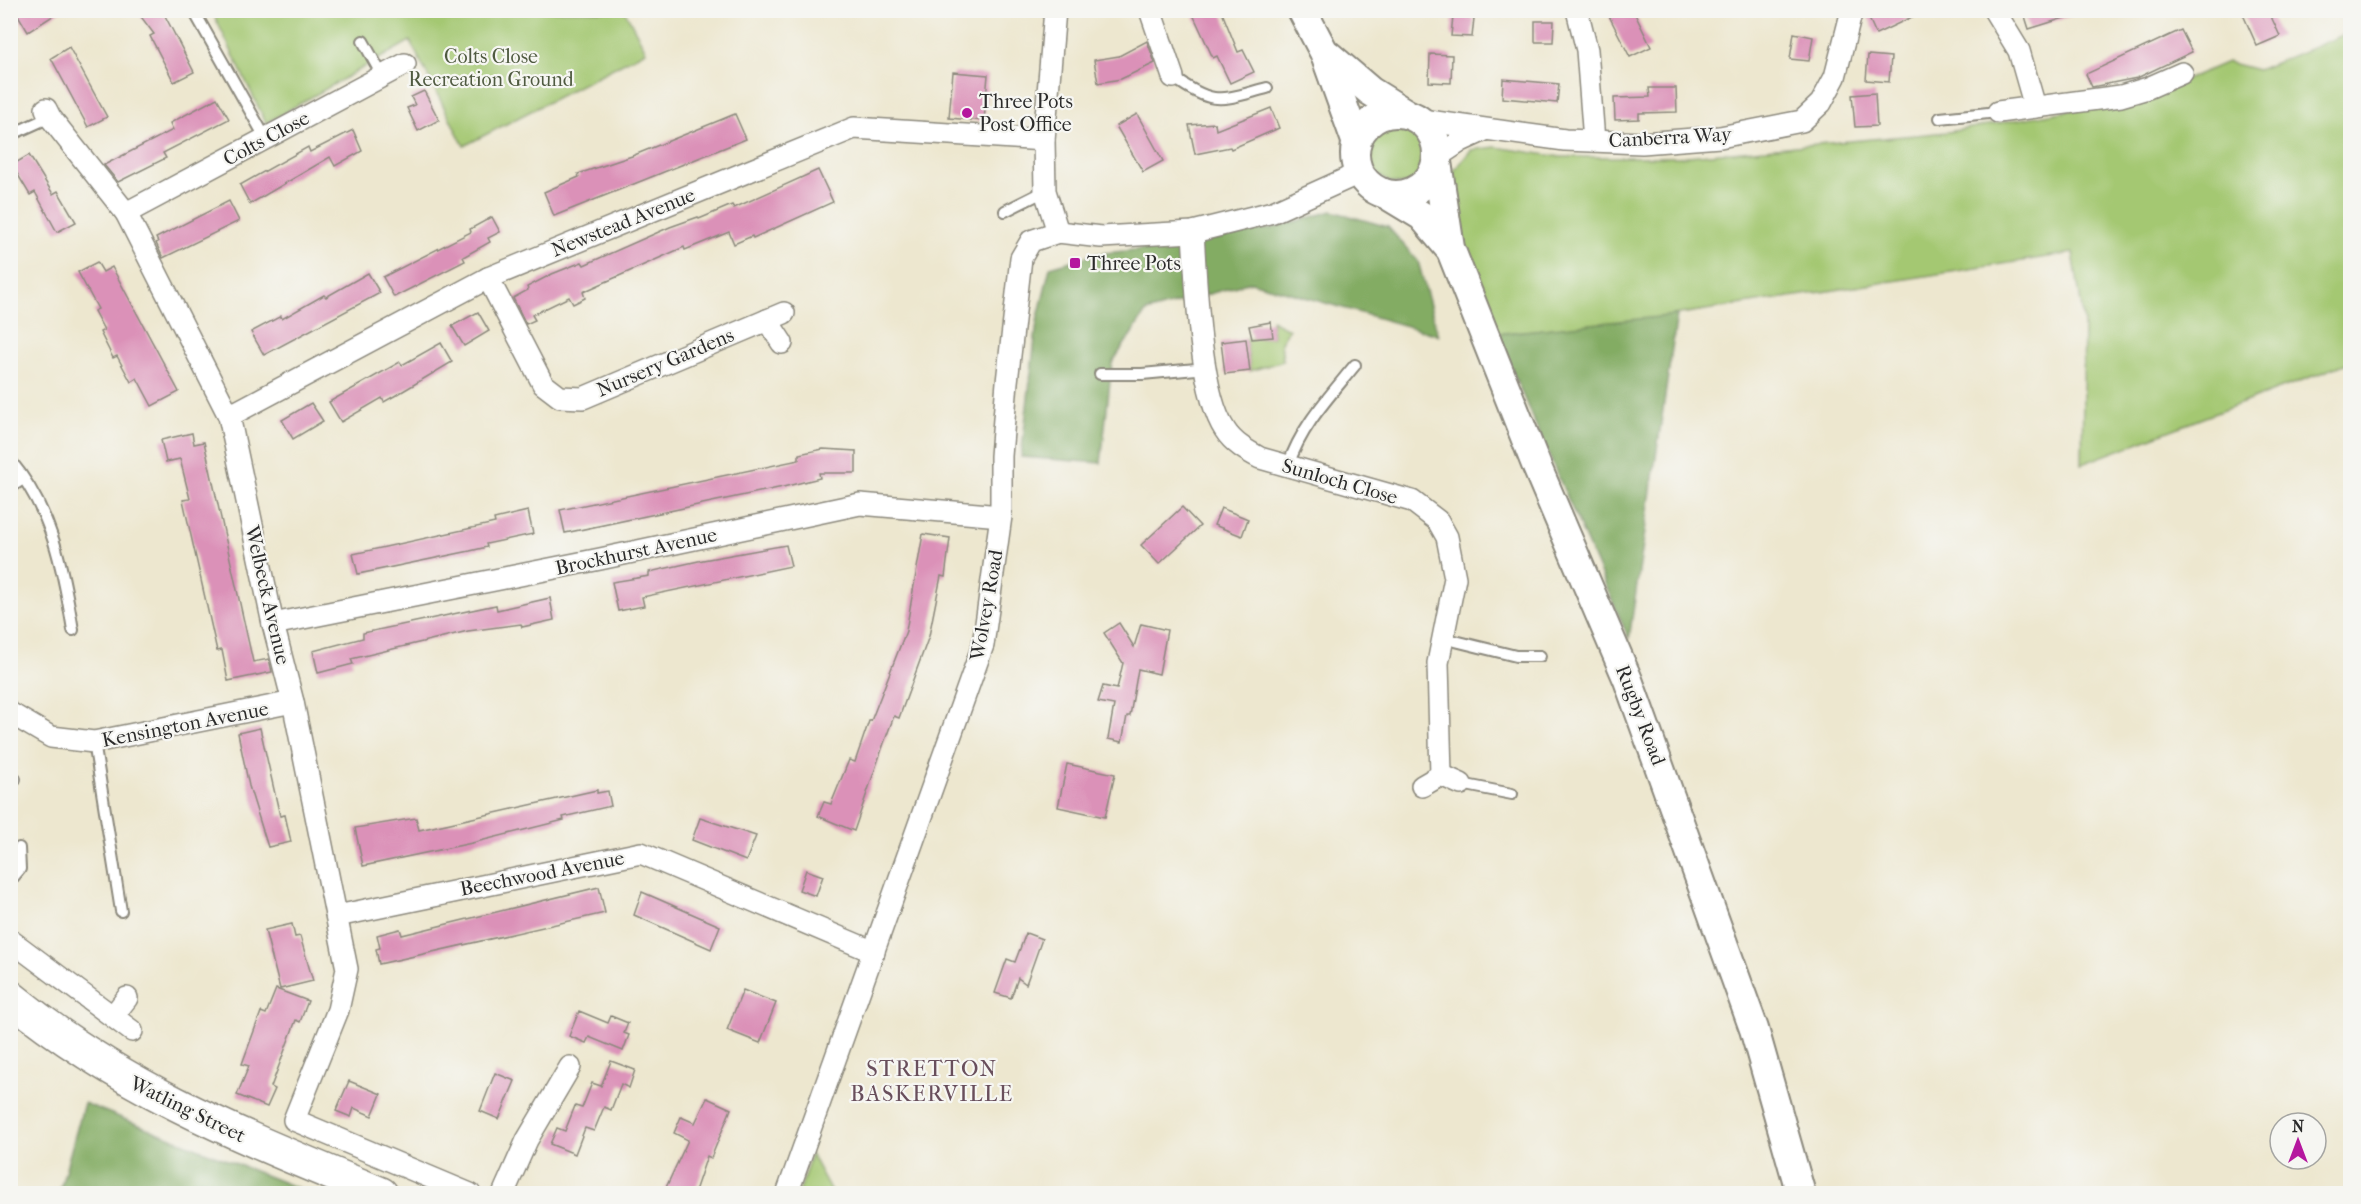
<svg xmlns="http://www.w3.org/2000/svg" width="2361" height="1204" font-family="'IM FELL French Canon',serif">
<rect width="100%" height="100%" fill="#f6f6f2"/>
<filter id="ink" filterUnits="userSpaceOnUse"><feTurbulence type="fractalNoise" baseFrequency=".0167" numOctaves="2"/><feDisplacementMap in="SourceGraphic" scale="12" xChannelSelector="R" yChannelSelector="G"/><feConvolveMatrix kernelMatrix="1 2 1 2 8 2 1 2 1" color-interpolation-filters="sRGB"/></filter>
<filter id="wash" filterUnits="userSpaceOnUse"><feTurbulence type="fractalNoise" baseFrequency=".008" numOctaves="4" result="noise"/><feDisplacementMap in="SourceGraphic" scale="24" xChannelSelector="R" yChannelSelector="G"/><feGaussianBlur stdDeviation="1.35" result="paint"/><feColorMatrix in="noise" values="0 0 0 0 0 0 0 0 0 0 0 0 0 0 0 0 0 1.4 0 .05"/><feComposite in="paint" operator="in"/></filter>
<g filter="url(#wash)">
<rect width="100%" height="100%" fill="#ede7cf"/>
<g fill="#a4c872" stroke="#687a4e" stroke-width="1.5">
<polygon points="212,11 625,11 646,51 464,146 410,41 266,123"/>
<polygon points="2350,32 2350,362 2082,464 2084,322 2073,253 1648,319 1496,334 1454,222 1448,178 1471,150 1496,147 1561,157 1677,157 1948,132 2146,97 2227,62 2258,70"/>
<circle cx="1401" cy="152" r="32"/>
<polygon points="1271,320 1289,329 1281,342 1283,361 1250,371 1246,339 1273,337"/>
<polygon points="811,1154 832,1193 799,1193"/>
</g>
<g fill="#83ac64" stroke="#576c48" stroke-width="1.5">
<polygon points="1332,211 1388,227 1418,261 1438,335 1251,282 1146,312 1112,363 1101,463 1021,457 1037,322 1050,267 1095,254 1183,245 1273,228"/>
<polygon points="1677,315 1629,639 1496,334"/>
<polygon points="84,1103 310,1193 59,1193"/>
</g>
<g id="blocks">
<g fill="#db91b8">
<polygon points="15,10 62,10 28,32"/>
<polygon points="136,10 162,10 194,72 174,82 150,36 154,34"/>
<polygon points="1191,10 1221,10 1238,52 1243,50 1254,72 1230,83 1217,56 1213,58"/>
<polygon points="1606,10 1633,10 1651,47 1630,57"/>
<polygon points="1875,10 1927,10 1876,34 1867,14"/>
<polygon points="2023,10 2076,10 2077,14 2029,29"/>
<polygon points="2241,10 2268,10 2280,36 2257,46"/>
<polygon points="1453,16 1474,18 1472,37 1451,36"/>
<polygon points="1535,21 1554,21 1553,42 1535,42"/>
<polygon points="2181,30 2192,52 2137,78 2092,87 2086,74"/>
<polygon points="1794,33 1813,37 1809,61 1790,59"/>
<polygon points="1147,41 1155,63 1121,79 1098,83 1094,60 1119,56"/>
<polygon points="69,47 107,117 88,127 51,58"/>
<polygon points="1430,54 1452,55 1451,83 1429,82"/>
<polygon points="1868,55 1891,57 1889,82 1866,80"/>
<polygon points="953,72 988,75 984,121 949,118"/>
<polygon points="1503,79 1559,84 1557,103 1502,98"/>
<polygon points="1649,88 1676,88 1677,112 1639,113 1639,119 1615,120 1614,98 1650,97"/>
<polygon points="424,91 439,120 418,131 407,108 415,105 411,97"/>
<polygon points="1875,93 1877,126 1855,127 1852,95"/>
<polygon points="217,98 229,119 163,153 166,158 118,182 104,165 173,130 170,123"/>
<polygon points="1271,108 1279,128 1231,149 1230,147 1195,154 1189,125 1215,123 1216,130"/>
<polygon points="735,114 746,139 554,216 544,192 579,177 578,174 632,156"/>
<polygon points="1137,114 1163,161 1143,172 1116,126"/>
<polygon points="353,130 362,151 335,166 330,157 250,204 240,185 308,147 310,152"/>
<polygon points="29,155 53,194 58,191 76,222 57,232 35,192 30,195 12,165"/>
<polygon points="818,170 833,202 753,238 752,236 734,244 729,232 685,250 684,247 583,292 585,298 573,304 569,297 532,315 535,320 526,324 513,298 528,290 527,287 552,274 582,262 584,265 670,227 698,217 699,219 732,205 734,208"/>
<polygon points="229,201 239,221 163,258 156,243 158,242 156,238"/>
<polygon points="492,217 500,232 488,238 490,242 463,257 465,261 394,297 383,277 471,232 470,229"/>
<polygon points="97,262 103,272 112,267 179,392 152,406 137,378 131,382 117,356 113,358 100,332 104,330 94,311 98,309 78,272"/>
<polygon points="368,273 380,293 264,355 251,332 281,316 282,319 324,295 326,297"/>
<polygon points="478,312 489,331 464,346 452,326"/>
<polygon points="1271,322 1273,337 1252,339 1249,326"/>
<polygon points="1246,339 1250,371 1225,374 1221,342"/>
<polygon points="441,343 452,362 398,394 384,402 382,398 341,422 329,402 400,362 402,365"/>
<polygon points="311,403 323,421 293,439 282,420"/>
<polygon points="192,433 194,444 204,442 253,662 269,659 272,672 228,681 222,650 217,651 183,500 190,499 180,459 166,462 161,440"/>
<polygon points="823,449 856,451 856,473 819,473 820,478 783,487 565,533 560,510 799,460 799,454"/>
<polygon points="1182,507 1200,526 1159,564 1141,545"/>
<polygon points="1221,508 1248,519 1242,536 1214,525"/>
<polygon points="528,511 533,534 486,544 487,547 470,551 358,574 353,554 495,523 494,519"/>
<polygon points="923,534 950,538 945,577 941,576 929,636 899,718 894,716 884,743 854,831 818,816 824,802 831,804 849,760 855,762 869,721 871,721 906,631"/>
<polygon points="786,545 791,566 642,597 644,606 618,611 612,582 649,576 649,572 703,560"/>
<polygon points="550,598 554,620 522,627 521,624 468,631 351,659 353,664 318,673 313,651 363,638 363,633 496,605 497,610"/>
<polygon points="1119,623 1134,647 1141,624 1167,630 1159,674 1138,669 1130,716 1127,716 1122,742 1108,739 1114,705 1098,702 1103,686 1117,689 1123,663 1104,633"/>
<polygon points="260,728 280,816 285,815 291,842 268,847 249,786 238,733"/>
<polygon points="1067,764 1115,774 1105,817 1058,807"/>
<polygon points="597,790 597,793 608,791 611,806 563,817 564,820 472,843 363,866 355,828 416,818 419,830"/>
<polygon points="700,818 756,836 746,861 692,840"/>
<polygon points="806,870 823,876 816,896 799,890"/>
<polygon points="599,887 605,913 379,964 376,949 380,948 377,935 400,929 402,935"/>
<polygon points="642,892 720,926 711,949 634,915"/>
<polygon points="292,924 295,937 300,936 313,981 280,989 265,930"/>
<polygon points="1026,933 1042,939 1026,984 1018,978 1011,998 995,993 1007,959 1015,962"/>
<polygon points="276,989 308,1001 300,1022 296,1020 271,1087 275,1089 267,1107 237,1095 249,1066 242,1064 261,1012 266,1014"/>
<polygon points="743,990 776,1003 760,1043 727,1030"/>
<polygon points="579,1011 608,1023 611,1016 628,1023 624,1033 629,1035 623,1051 589,1037 586,1043 569,1036"/>
<polygon points="611,1061 635,1070 629,1088 621,1084 611,1110 604,1107 594,1131 585,1128 575,1154 550,1144 557,1128 565,1131 575,1106 582,1108 592,1083 601,1086"/>
<polygon points="495,1073 515,1081 499,1119 480,1111"/>
<polygon points="349,1081 381,1094 372,1116 354,1108 351,1117 336,1111"/>
<polygon points="707,1098 731,1109 711,1158 707,1156 694,1194 663,1194 688,1140 674,1133 681,1117 695,1123"/>
</g>
</g>
</g>
<g filter="url(#ink)">
<use href="#blocks" fill-opacity="0" stroke="#8c897d" stroke-width="1.5"/>
<g fill="none" stroke-linecap="round" stroke-linejoin="round">
<defs>
<g id="lane">
<polyline points="195,13 266,139"/>
<polyline points="363,41 383,77"/>
<path d="M1173,77c41,30 48,23 94,11"/>
<polyline points="1940,118 1998,112"/>
<polyline points="10,135 50,117"/>
<polyline points="1005,211 1045,191"/>
<polyline points="1100,374 1142,374 1207,368"/>
<path d="M10,460c42,50 53,108 63,170"/>
<path d="M1288,466c13,-40 41,-69 67,-101"/>
<polyline points="10,488 23,479"/>
<polyline points="1443,638 1516,656 1540,656"/>
<polyline points="94,742 121,911"/>
<polyline points="10,780 15,779"/>
<polyline points="1461,784 1512,794"/>
<polyline points="10,881 20,869 19,848"/>
</g>
<g id="street">
<polyline points="1055,10 1044,140 1045,191 1058,232"/>
<polyline points="1150,10 1173,77"/>
<polyline points="1577,10 1587,50 1594,141"/>
<polyline points="1994,10 2019,51 2035,107"/>
<polyline points="46,109 50,117 126,213 229,416 273,624 293,702 347,969 338,1010 294,1120 470,1194"/>
<polyline points="1998,112 2121,96 2148,88 2182,73"/>
<polyline points="1421,120 1565,140 1642,143 1720,137 1802,121 1821,103 1835,77 1852,10"/>
<polyline points="1437,157 1461,141 1485,130"/>
<polyline points="126,213 405,64"/>
<path d="M1193,232c3,48 6,160 32,198 8,13 22,21 35,28l152,43 26,20 9,16 8,41 -17,85 3,112"/>
<polyline points="488,278 543,384 560,397 583,398 784,313"/>
<polyline points="767,320 782,343"/>
<polyline points="229,416 488,278 854,128 1044,140"/>
<polyline points="273,624 600,559 860,504 1001,516"/>
<polyline points="10,713 51,737 94,742 293,702"/>
<polyline points="1422,786 1441,775 1461,784"/>
<polyline points="337,916 641,853 874,952"/>
<polyline points="10,940 132,1031"/>
<polyline points="113,1016 127,998"/>
<polyline points="503,1194 527,1140 570,1067"/>
<polyline points="787,1194 983,645 1001,516 1001,456 1007,382 1021,258 1031,241 1058,232 1101,237 1193,232 1273,212 1346,179 1358,171"/>
</g>
<g id="secondary">
<polyline points="1302,10 1324,52 1356,141"/>
<polyline points="1328,55 1370,91 1407,114"/>
<circle cx="1396" cy="154" r="41"/>
<polyline points="1437,162 1450,248 1537,467 1628,680 1754,1029 1801,1194"/>
<polyline points="1384,193 1422,216 1448,247"/>
</g>
<path id="highway" d="M10,997c115,94 236,141 371,197"/>
</defs>
<use href="#lane" stroke="#8c897d" stroke-width="14"/>
<use href="#street" stroke="#8c897d" stroke-width="24"/>
<use href="#secondary" stroke="#8c897d" stroke-width="32"/>
<use href="#highway" stroke="#8c897d" stroke-width="36"/>
<use href="#lane" stroke="#fff" stroke-width="10"/>
<use href="#street" stroke="#fff" stroke-width="21"/>
<use href="#secondary" stroke="#fff" stroke-width="28"/>
<use href="#highway" stroke="#fff" stroke-width="33"/>
</g>
</g>
<g fill="#b5179e" stroke="#f6f6f2" stroke-width="2">
<circle cx="967" cy="113" r="6"/>
<rect x="1069" y="257" width="12" height="12" rx="3"/>
</g>
<g text-anchor="middle" stroke-width="4.5" stroke-linejoin="round" paint-order="stroke">
<g font-size="20" fill="#4f5a40" stroke="#f6f6f2">
<text x="491" y="63">Colts Close<tspan x="491" dy="23">Recreation Ground</tspan></text>
</g>
<g font-size="20" fill="#2b2b2b" stroke="#f6f6f2" text-anchor="start">
<text x="979" y="108">Three Pots<tspan x="979" dy="23">Post Office</tspan></text>
<text x="1087" y="270">Three Pots</text>
</g>
<g font-size="20" fill="#2b2b2b" stroke="#f6f6f2">
<text transform="translate(1670 137) rotate(-3)" y="7">Canberra Way</text>
<text transform="translate(266 138) rotate(-28)" y="7">Colts Close</text>
<text transform="translate(623 222) rotate(-22)" y="7">Newstead Avenue</text>
<text transform="translate(665 362) rotate(-23)" y="7">Nursery Gardens</text>
<text transform="translate(1340 481) rotate(16)" y="7">Sunloch Close</text>
<text transform="translate(636 551) rotate(-12)" y="7">Brockhurst Avenue</text>
<text transform="translate(268 595) rotate(77)" y="7">Welbeck Avenue</text>
<text transform="translate(986 605) rotate(-80)" y="7">Wolvey Road</text>
<text transform="translate(1641 715) rotate(69)" y="7">Rugby Road</text>
<text transform="translate(185 724) rotate(-11)" y="7">Kensington Avenue</text>
<text transform="translate(542 873) rotate(-11)" y="7">Beechwood Avenue</text>
<text transform="translate(188 1109) rotate(26)" y="7">Watling Street</text>
</g>
<g font-size="22" letter-spacing="1.5" fill="#694f5c" stroke="#f6f6f2">
<text x="932" y="1076">STRETTON<tspan x="932" dy="25">BASKERVILLE</tspan></text>
</g>
</g>
<rect width="2361" height="1204" fill="none" stroke="#f6f6f2" stroke-width="36"/>
<g transform="translate(2298 1141)"><circle r="28" fill="#f6f6f2" stroke="#a5a5a2" stroke-width="1.5"/>
<path d="M0-4.5L10 22L0 15L-10 22Z" fill="#b5179e"/>
<text y="-9" font-size="16" font-weight="bold" text-anchor="middle" fill="#2b2b2b">N</text>
</g>
</svg>
